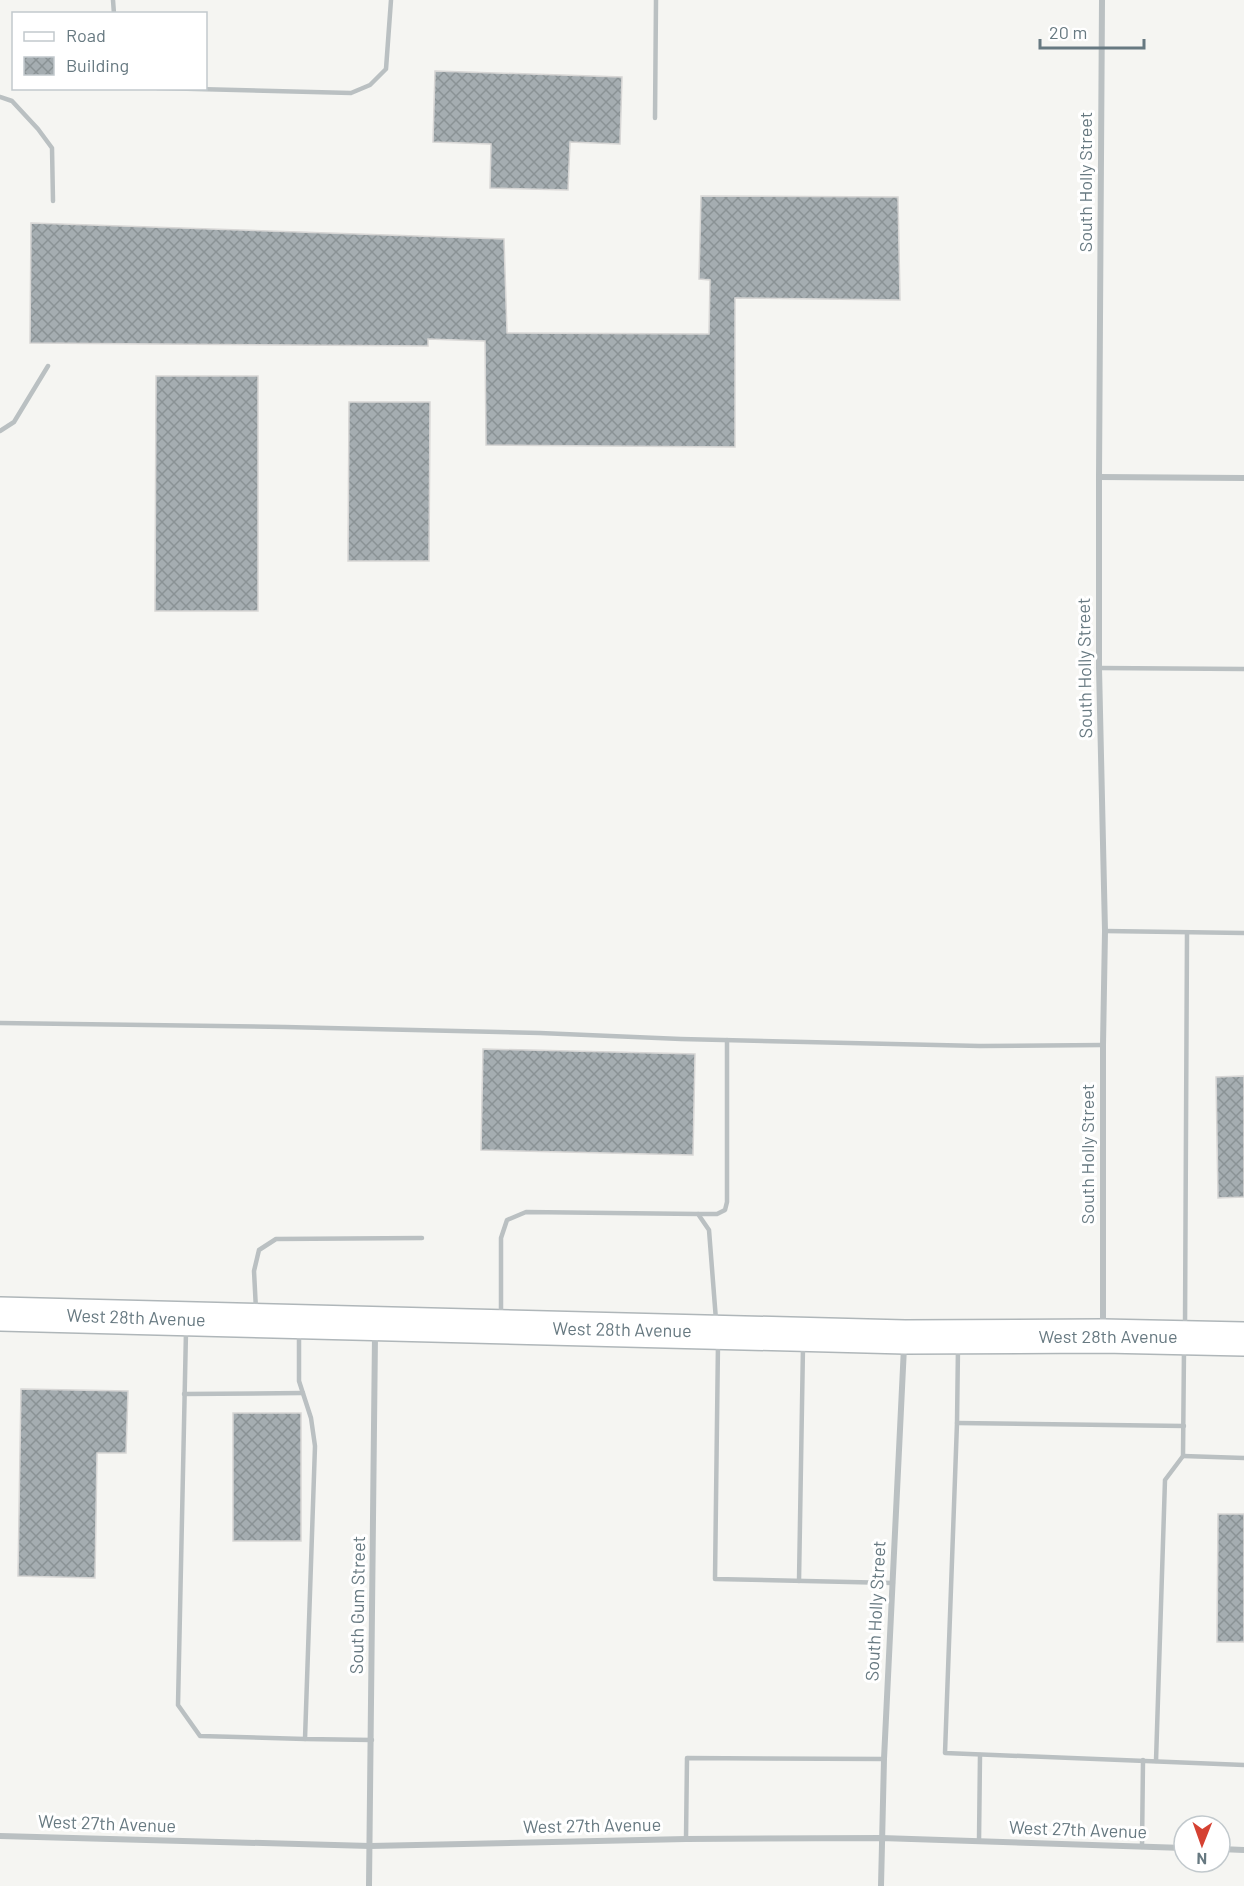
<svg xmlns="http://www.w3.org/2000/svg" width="1244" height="1886" font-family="Barlow,sans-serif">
<defs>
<pattern id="building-cross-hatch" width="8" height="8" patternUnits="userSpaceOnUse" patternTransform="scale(1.5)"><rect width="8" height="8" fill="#a5adb1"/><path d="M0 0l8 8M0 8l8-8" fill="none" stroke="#8a9295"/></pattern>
</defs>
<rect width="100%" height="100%" fill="#f5f5f2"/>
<g fill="url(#building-cross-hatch)" stroke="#d7d6d5" stroke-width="1.5">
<polygon points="435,71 622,77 620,144 570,142 568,190 490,188 491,144 433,142"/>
<polygon points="701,196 898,197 900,300 735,298 735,447 486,445 485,341 428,339 428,346 30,343 31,223 504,239 507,333 709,334 710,280 699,279"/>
<polygon points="156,376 258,376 258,611 155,611"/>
<polygon points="349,402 430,402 429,561 348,561"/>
<polygon points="483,1049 695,1054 693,1155 481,1150"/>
<polygon points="1244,1076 1244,1197 1218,1198 1216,1077"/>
<polygon points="21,1389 128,1391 126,1453 97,1453 95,1578 18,1576"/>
<rect x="233" y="1413" width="68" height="128"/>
<polygon points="1218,1514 1244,1514 1244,1642 1217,1642"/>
</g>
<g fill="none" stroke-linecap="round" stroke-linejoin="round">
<defs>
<polyline id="secondary" points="0,1314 905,1337 1103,1336 1244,1339"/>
</defs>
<use href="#secondary" stroke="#afb6b9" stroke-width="36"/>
<g stroke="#bac0c2" stroke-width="4.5">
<polyline points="113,0 114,14"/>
<polyline points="157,88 351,93 370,85 386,69 391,0"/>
<polyline points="0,97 12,101 38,129 52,148 53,201"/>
<polyline points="655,118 656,0"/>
<polyline points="0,431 14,422 48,366"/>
<polyline points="1099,668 1244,669"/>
<polyline points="1105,931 1244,933"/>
<polyline points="0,1023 285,1027 540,1033 681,1039 980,1046 1103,1045"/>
<polyline points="698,1214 717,1214 725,1210 727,1202 727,1040"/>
<polyline points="256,1310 254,1271 259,1250 276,1239 422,1238"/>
<polyline points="501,1314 501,1238 507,1220 526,1212 698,1214 709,1230 716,1320"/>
<polyline points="1185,1326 1187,933"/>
<polyline points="186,1331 178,1705 200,1736 305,1739"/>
<polyline points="299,1334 299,1381 311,1418 315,1446 305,1739 372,1740"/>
<polyline points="718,1343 715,1579 893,1583"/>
<polyline points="958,1347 957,1423 945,1753 1244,1765"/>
<polyline points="184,1394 303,1393"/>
<polyline points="957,1423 1184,1426"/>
<polyline points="1183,1456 1244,1458"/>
<polyline points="799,1581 803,1346"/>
<polyline points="1156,1761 1165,1480 1183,1456 1184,1349"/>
<polyline points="686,1839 687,1758 884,1759"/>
<polyline points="979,1841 980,1755"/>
<polyline points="1142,1847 1143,1760"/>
</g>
<g stroke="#bac0c2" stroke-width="6">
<polyline points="1102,0 1099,477 1099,668 1105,931 1103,1045 1103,1326"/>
<polyline points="1099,477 1244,478"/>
<polyline points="0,1836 370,1846 686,1839 881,1838 1184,1848"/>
<polyline points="1220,1849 1244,1850"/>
<polyline points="369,1886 375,1335"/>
<polyline points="881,1886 884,1759 904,1347"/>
</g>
<use href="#secondary" stroke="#fff" stroke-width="33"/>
</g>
<g text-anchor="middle" stroke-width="6" stroke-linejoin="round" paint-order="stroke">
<g font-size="18" fill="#677981" stroke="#fff">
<text transform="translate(1086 182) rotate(-90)" y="6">South Holly Street</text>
<text transform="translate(1085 668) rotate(-91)" y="6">South Holly Street</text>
<text transform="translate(1088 1154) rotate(-90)" y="6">South Holly Street</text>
<text transform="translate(136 1318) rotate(2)" y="6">West 28th Avenue</text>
<text transform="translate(622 1330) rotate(1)" y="6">West 28th Avenue</text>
<text x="1108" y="1343">West 28th Avenue</text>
<text transform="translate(358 1605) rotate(-89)" y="6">South Gum Street</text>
<text transform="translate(876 1611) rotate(-87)" y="6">South Holly Street</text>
<text transform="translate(107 1824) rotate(2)" y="6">West 27th Avenue</text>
<text transform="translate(592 1826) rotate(-1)" y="6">West 27th Avenue</text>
<text transform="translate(1078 1830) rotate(2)" y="6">West 27th Avenue</text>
</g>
</g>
<rect x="12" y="12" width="195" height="78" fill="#ffffff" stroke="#c2c9cd" stroke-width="1.5"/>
<rect x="24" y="32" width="30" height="9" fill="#ffffff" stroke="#c2c9cd" stroke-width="1.5"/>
<text x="66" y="42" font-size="18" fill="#677981">Road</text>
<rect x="24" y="57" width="30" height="18" fill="url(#building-cross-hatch)" stroke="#c2c9cd" stroke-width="1.5"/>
<text x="66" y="72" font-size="18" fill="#677981">Building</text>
<g transform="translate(1202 1844) rotate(181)"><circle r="28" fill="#ffffff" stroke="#c2c9cd" stroke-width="1.5"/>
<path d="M0-4.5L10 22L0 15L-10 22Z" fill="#d54132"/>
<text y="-9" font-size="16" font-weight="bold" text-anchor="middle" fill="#677981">N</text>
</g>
<path d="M1040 39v9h104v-9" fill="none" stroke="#677981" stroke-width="3"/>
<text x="1049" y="39" font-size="18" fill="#677981" stroke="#ffffff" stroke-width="4.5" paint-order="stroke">20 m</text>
</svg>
